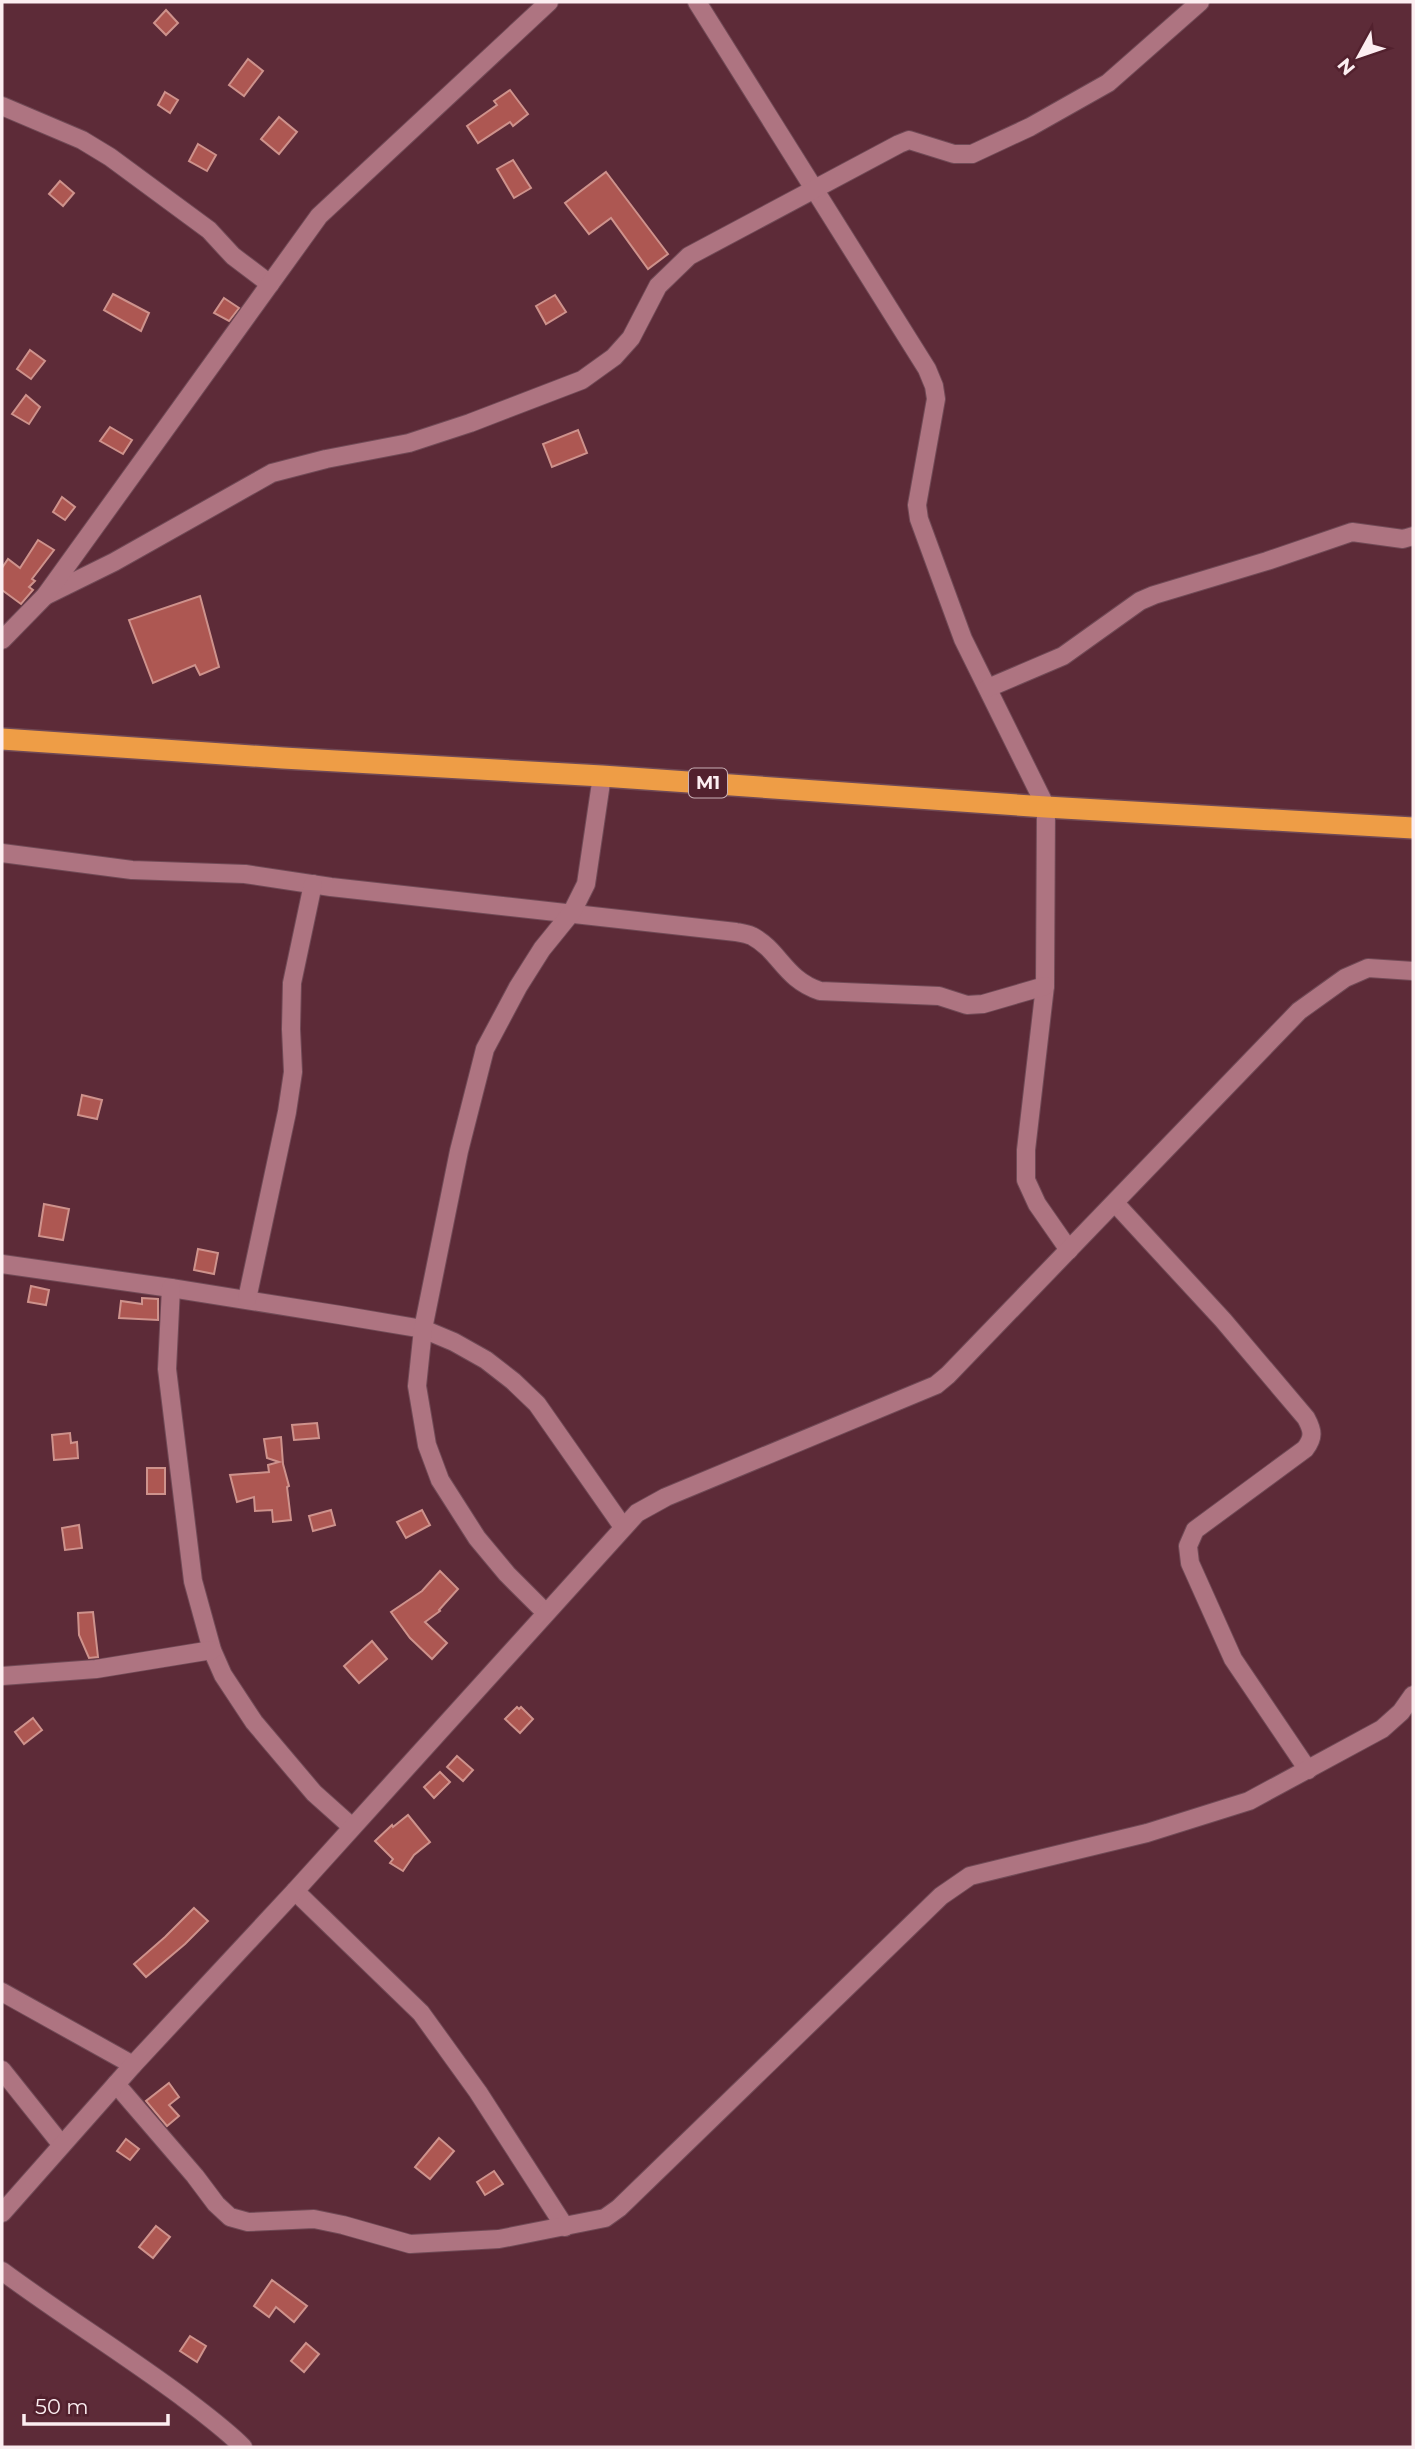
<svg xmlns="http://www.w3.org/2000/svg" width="1415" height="2449" font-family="Montserrat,sans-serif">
<rect width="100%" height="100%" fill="#5d2b38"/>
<g fill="#ad5752" stroke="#ce928c" stroke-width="2">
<polygon points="166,10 178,23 166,35 154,23"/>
<polygon points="248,59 263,71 244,96 229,85"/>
<polygon points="510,90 528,114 513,126 510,122 478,143 467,126 497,105 494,101"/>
<polygon points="165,92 178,100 170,113 158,105"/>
<polygon points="279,117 297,132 279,154 261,139"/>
<polygon points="198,144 216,155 207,171 189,161"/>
<polygon points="513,160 531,188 514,198 497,169"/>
<polygon points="606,172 668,254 648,269 611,218 589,234 565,203"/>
<polygon points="60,181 74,193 63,206 49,194"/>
<polygon points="113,294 149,313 141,331 104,310"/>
<polygon points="555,295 566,312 546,324 536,306"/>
<polygon points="224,298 239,308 229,321 214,313"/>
<polygon points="30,350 45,361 31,379 17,369"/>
<polygon points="26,395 40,407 29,424 12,414"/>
<polygon points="110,427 132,440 123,454 100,441"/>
<polygon points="578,430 587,453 552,467 543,444"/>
<polygon points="62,497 75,507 65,520 53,512"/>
<polygon points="38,540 54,550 32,579 35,581 29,587 33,590 21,604 2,590 2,568 8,559 20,568"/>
<polygon points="200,596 219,667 200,675 195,665 153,683 129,620"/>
<polygon points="82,1095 102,1100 97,1119 78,1115"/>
<polygon points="44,1204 69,1209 63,1240 39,1236"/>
<polygon points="198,1249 218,1253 214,1274 194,1270"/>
<polygon points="31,1286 49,1290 46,1305 28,1302"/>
<polygon points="142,1298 158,1299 158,1320 119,1318 121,1301 142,1304"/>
<polygon points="317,1423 319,1438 294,1440 292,1425"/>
<polygon points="70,1433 71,1443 77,1442 78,1458 54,1460 52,1435"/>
<polygon points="281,1437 283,1464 289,1486 287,1487 291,1520 273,1522 272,1510 255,1511 254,1497 237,1502 230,1475 269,1472 268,1465 279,1462 267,1458 264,1439"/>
<rect x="147" y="1468" width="18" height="26"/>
<polygon points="331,1510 335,1525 313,1531 309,1516"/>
<polygon points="422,1510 430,1525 406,1538 397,1522"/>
<polygon points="79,1525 82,1548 65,1550 62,1528"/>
<polygon points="440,1571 458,1589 439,1610 440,1611 425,1622 447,1643 432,1659 410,1638 391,1612 422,1591"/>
<polygon points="93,1612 98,1657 89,1658 79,1635 78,1613"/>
<polygon points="372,1641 387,1659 359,1683 344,1666"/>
<polygon points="517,1707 519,1709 521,1707 533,1719 520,1733 505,1719"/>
<polygon points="33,1718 42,1730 24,1744 15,1732"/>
<polygon points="457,1756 473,1770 463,1781 447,1767"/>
<polygon points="440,1772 450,1782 434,1798 424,1787"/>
<polygon points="408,1815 430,1842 414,1855 403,1871 390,1863 393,1859 375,1841 392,1825 393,1827"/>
<polygon points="194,1908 208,1921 185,1944 146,1977 134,1964 165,1937"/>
<polygon points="169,2083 179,2097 169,2105 179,2116 167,2126 146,2101"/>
<polygon points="439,2138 454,2151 430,2179 415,2167"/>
<polygon points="126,2139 139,2149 130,2160 117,2151"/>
<polygon points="494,2171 503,2184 485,2195 477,2182"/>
<polygon points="156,2226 170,2237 153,2258 139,2247"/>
<polygon points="272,2280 307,2306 294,2322 276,2307 269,2317 254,2306"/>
<polygon points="190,2336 206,2346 197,2362 180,2351"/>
<polygon points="306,2343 319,2354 304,2372 291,2361"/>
</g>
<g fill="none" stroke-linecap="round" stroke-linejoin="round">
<defs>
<g id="street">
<polyline points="697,2 927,369 934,386 936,399 917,505 919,519 963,639 1046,807 1045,986 1026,1150 1026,1180 1037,1204 1069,1250"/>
<polyline points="2,106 82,140 110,157 209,230 233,256 270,284"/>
<polyline points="45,596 114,562 272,473 326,459 409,443 470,423 582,380 614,357 631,338 658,286 689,256 899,144 909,140 954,154 972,154 1030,127 1108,83 1200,2"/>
<polyline points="2,640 45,596 319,216 549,2"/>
<polyline points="988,688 1063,656 1140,601 1154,595 1267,561 1352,532 1403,539 1413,536"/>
<path d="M2,853l130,17 113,4 86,13 405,45c5,1 11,2 16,4 28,15 32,43 68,55l119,5 28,9 16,-1 62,-18"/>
<path d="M1115,1203l108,117 83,98c7,13 8,19 -1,31l-110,81 -7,16 2,17 43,96 75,111"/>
<polyline points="2,1264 171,1288 340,1315 423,1329 454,1342 486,1360 513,1381 537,1404 623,1527"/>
<polyline points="171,1288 167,1369 193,1581 212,1650 223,1675 254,1722 314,1793 352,1827"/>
<polyline points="247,1299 287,1112 293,1072 291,1029 292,983 313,884"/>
<polyline points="546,1613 507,1574 477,1538 440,1480 427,1445 417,1386 423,1329 459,1151 485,1049 518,987 542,949 572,912 586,884 602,776"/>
<polyline points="2,1676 96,1669 212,1650"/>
<polyline points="295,1891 421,2013 478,2092 565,2227"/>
<polyline points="2,1992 133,2065"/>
<polyline points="2,2070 61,2144"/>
<polyline points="116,2084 195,2176 216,2204 230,2217 248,2222 314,2219 343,2225 410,2244 499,2239 605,2218 619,2208 941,1896 970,1876 1147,1833 1249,1801 1382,1729 1401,1712 1413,1695"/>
<polyline points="2,2213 133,2065 295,1891 637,1513 666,1497 936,1385 948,1375 1299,1011 1345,978 1368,968 1413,971"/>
<path d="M2,2271c58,43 121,82 179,125 22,17 43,32 62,51"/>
</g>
<polyline id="highway" points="2,739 283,758 602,776 1046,807 1413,828"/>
</defs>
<use href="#street" stroke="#714a56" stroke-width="20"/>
<use href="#highway" stroke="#714a56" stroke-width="24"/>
<use href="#street" stroke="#ae7481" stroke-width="18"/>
<use href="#highway" stroke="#ee9d46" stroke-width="21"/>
</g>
<g text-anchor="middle" stroke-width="6" stroke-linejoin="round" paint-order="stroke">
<rect fill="#52212e" stroke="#c9b0b6" stroke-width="2" x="689" y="768.5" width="38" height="29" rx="5"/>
<g font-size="18" font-weight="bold" fill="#fceef1">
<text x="708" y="789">M1</text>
</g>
</g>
<rect width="1415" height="2449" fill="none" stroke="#fceef1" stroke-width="7"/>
<g transform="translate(1359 56) rotate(230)" stroke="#52212e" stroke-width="5" paint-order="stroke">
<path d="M0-5L12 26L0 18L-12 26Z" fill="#fceef1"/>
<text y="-10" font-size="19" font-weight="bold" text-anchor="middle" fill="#fceef1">N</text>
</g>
<path d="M24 2414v10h144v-10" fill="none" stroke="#fceef1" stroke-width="3.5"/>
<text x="35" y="2414" font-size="21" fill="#fceef1" stroke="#52212e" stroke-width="5" paint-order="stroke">50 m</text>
</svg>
